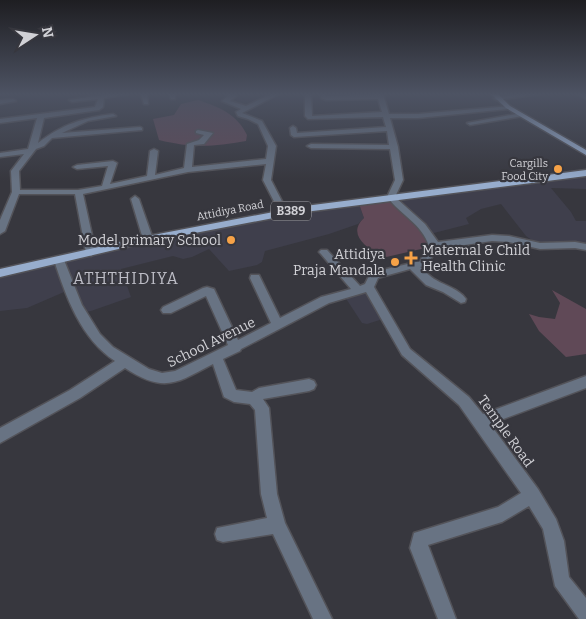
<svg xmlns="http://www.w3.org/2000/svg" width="586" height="619" font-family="Bitter,serif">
<rect width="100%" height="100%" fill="#37373e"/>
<g fill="#3f3f4c">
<polygon points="586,173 586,189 551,188 571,212 576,221 586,221 586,247 540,246 526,236 501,204 481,209 466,218 469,224 430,234 391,197"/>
<polygon points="358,201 364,218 358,224 329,234 265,251 262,262 257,265 229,271 209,249 192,257 183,259 173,256 121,269 131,297 91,311 81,313 71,289 27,308 0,311 0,273 100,251"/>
<polygon points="369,287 386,318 367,324 362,323 343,294"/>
</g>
<g fill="#604957">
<path d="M198,100c21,7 39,14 49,35l-1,6c-33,6 -55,7 -87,-1l-6,-21 21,-4 7,-11z"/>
<path d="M391,197l39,37 4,12 -52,12c-14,-10 -36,-23 -18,-40l-6,-17z"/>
<polygon points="552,290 586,309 586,354 566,357 539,331 529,314 539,317 555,319 560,303"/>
</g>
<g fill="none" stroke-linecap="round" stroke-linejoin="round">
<defs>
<g id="minor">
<path d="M110,94h18l-24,4 -1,9 -4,3 -55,8 -6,25c25,-19 44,-25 75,-29l3,2 -28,5 -26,12 78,-6 2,1v2l-90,8 -8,8 -8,3 -17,22 1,19h58l24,-4 6,-20 -31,3 -4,-2 4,-2 36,-4 4,2 -7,21 37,-8 3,-25 4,-2 4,2 -3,24 29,-7 3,-24 12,-4 5,-5 -8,-2v-2l2,-1 15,3 -9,11 -10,1 -2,22 74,-8 2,-13 -10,-22 -10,-5 -10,-3 -2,-4 5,-3 -19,-8 6,-5 -3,-2h8l3,2 -6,5 16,5 25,-12h8l-37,19 20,8 14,25 -5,34 17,33 -1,2h-6l-18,-35 3,-16 -78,8 -105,22 13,59 -5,3 -5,-3 -11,-59h-56l-14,37 -5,3v-14l12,-28 -1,-21 13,-17 -24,3v-4l28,-4 9,-31 -37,5v-4l95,-12 3,-8 -26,3 -3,-2z"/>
<polygon points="141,94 147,94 148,104 144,104"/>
<polygon points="169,94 175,94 175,99 171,99"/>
<path d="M305,94h6l1,22 70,-4 -4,-13 -52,1 -5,-2v-4h6l-1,2 57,-2 6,20h29l92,-8 1,1 -3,2 -90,9h-28l8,29 5,33 -8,17 30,27 13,18 54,-7 17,1 31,7 35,-1 11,2v6l-11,-2 -35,1 -31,-7 -17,-1 -55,8 -10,16 -7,2c5,4 10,10 16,13 10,6 23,9 30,19l-1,3 -4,1 -18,-11 -17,-7 -16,-16 -29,8 -3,1 -4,9 36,62 59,48 14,17 103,-38v12l-96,36 48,65 18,30 8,22 5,36 17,21v21h-7l-24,-33 -12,-57 -14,-23 -27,16 -74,23 28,74h-18l-28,-71 4,-15 84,-26 23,-14 -62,-88 -57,-50 -36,-63 -37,11 -88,46 -1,2 -17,8 13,31 16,2 7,-4 50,-9 5,2 2,4 -2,4 -5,2 -46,8 6,9 8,86 8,29 47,96h-19l-40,-85 -50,8 -6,-2 -2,-6 2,-6 50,-10 -6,-24 -6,-84 -5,-6 -16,-2 -10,-5 -11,-33c-38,20 -49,29 -88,4l-45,30 -80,45v-15l70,-38 45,-29c-34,-22 -49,-64 -61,-101l1,-2 4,-1 5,3 18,45 18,29 13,13 36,22 13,4 13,-2 53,-26 -22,-49 -35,17h-8l-2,-3 2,-3 40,-19 4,-1 7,2 24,51 33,-17 -21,-45 1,-3h8l21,43 41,-21 30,-8 -30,-35 -2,-2 2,-2h6l33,36 5,-2 5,-10 4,-2 46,-11 9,-15c-7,-22 -29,-32 -42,-49l8,-17 -5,-31 -79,-1 -4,-2 4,-2 78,1 -2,-14 -93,6 -3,-2 -1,-7 3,-2 3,2 1,5 89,-6 -3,-10 -75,2 -3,-3z"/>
<polygon points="518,94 540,94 496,100 493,98"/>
<polygon points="578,94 586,94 586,99"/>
<polygon points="0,100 13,99 16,101 0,104"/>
<polygon points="521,113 523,114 523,116 470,125 467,123"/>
<polygon points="135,196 139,199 153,239 151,241 145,241 143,239 131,199"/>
</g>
<g id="major">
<polygon points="491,94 498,94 510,106 586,150 586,155 506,108"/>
<polygon points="586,170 586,176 305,212 148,242 0,277 0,269 148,236 305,206"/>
</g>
</defs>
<use href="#minor" stroke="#535359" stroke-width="3"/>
<use href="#major" stroke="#535359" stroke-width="3"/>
<use href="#minor" fill="#687383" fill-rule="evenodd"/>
<use href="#major" fill="#97adcd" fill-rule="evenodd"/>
</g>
<linearGradient id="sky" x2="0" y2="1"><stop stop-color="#1e1e22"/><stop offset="0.52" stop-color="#4d5363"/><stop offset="1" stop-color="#4d5363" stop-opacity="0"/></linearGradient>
<rect width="586" height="181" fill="url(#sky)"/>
<g fill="#f6a247" stroke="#37373e" stroke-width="2">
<circle cx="558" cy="169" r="5"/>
<circle cx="231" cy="240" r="5"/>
<path d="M408.5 250.5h5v5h5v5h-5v5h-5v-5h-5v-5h5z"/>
<circle cx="395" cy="262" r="5"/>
</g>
<g text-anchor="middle" stroke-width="4.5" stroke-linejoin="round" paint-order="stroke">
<g font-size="11" fill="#d1d1d6" stroke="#37373e" text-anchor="end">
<text x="548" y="167">Cargills<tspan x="548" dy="13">Food City</tspan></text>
</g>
<g font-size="11" fill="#d1d1d6" stroke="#37373e">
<text transform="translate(230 210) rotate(-11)" y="4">Attidiya Road</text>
</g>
<rect fill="#37373e" stroke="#a3a3a8" stroke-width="1" x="271" y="201.5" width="40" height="19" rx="4"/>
<g font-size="12" font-weight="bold" fill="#d1d1d6">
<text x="291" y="215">B389</text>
</g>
<g font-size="14" fill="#d1d1d6" stroke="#37373e" text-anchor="end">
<text x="221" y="245">Model primary School</text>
<text x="422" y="255" text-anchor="start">Maternal &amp; Child<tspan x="422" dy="16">Health Clinic</tspan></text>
<text x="385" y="259">Attidiya<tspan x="385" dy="16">Praja Mandala</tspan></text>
</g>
<g font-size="14" fill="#d1d1d6" stroke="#37373e">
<text transform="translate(211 342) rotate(-26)" y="5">School Avenue</text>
<text transform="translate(506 431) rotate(54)" y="5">Temple Road</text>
</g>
<g font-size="16" letter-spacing="1" fill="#bdbdc6" stroke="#37373e">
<text x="126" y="284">ATHTHIDIYA</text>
</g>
</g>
<g transform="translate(35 35) rotate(78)" stroke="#37373e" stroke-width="4" paint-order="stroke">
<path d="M0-4L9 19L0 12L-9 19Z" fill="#d1d1d6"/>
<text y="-8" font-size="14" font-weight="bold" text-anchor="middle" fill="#d1d1d6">N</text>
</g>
</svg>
